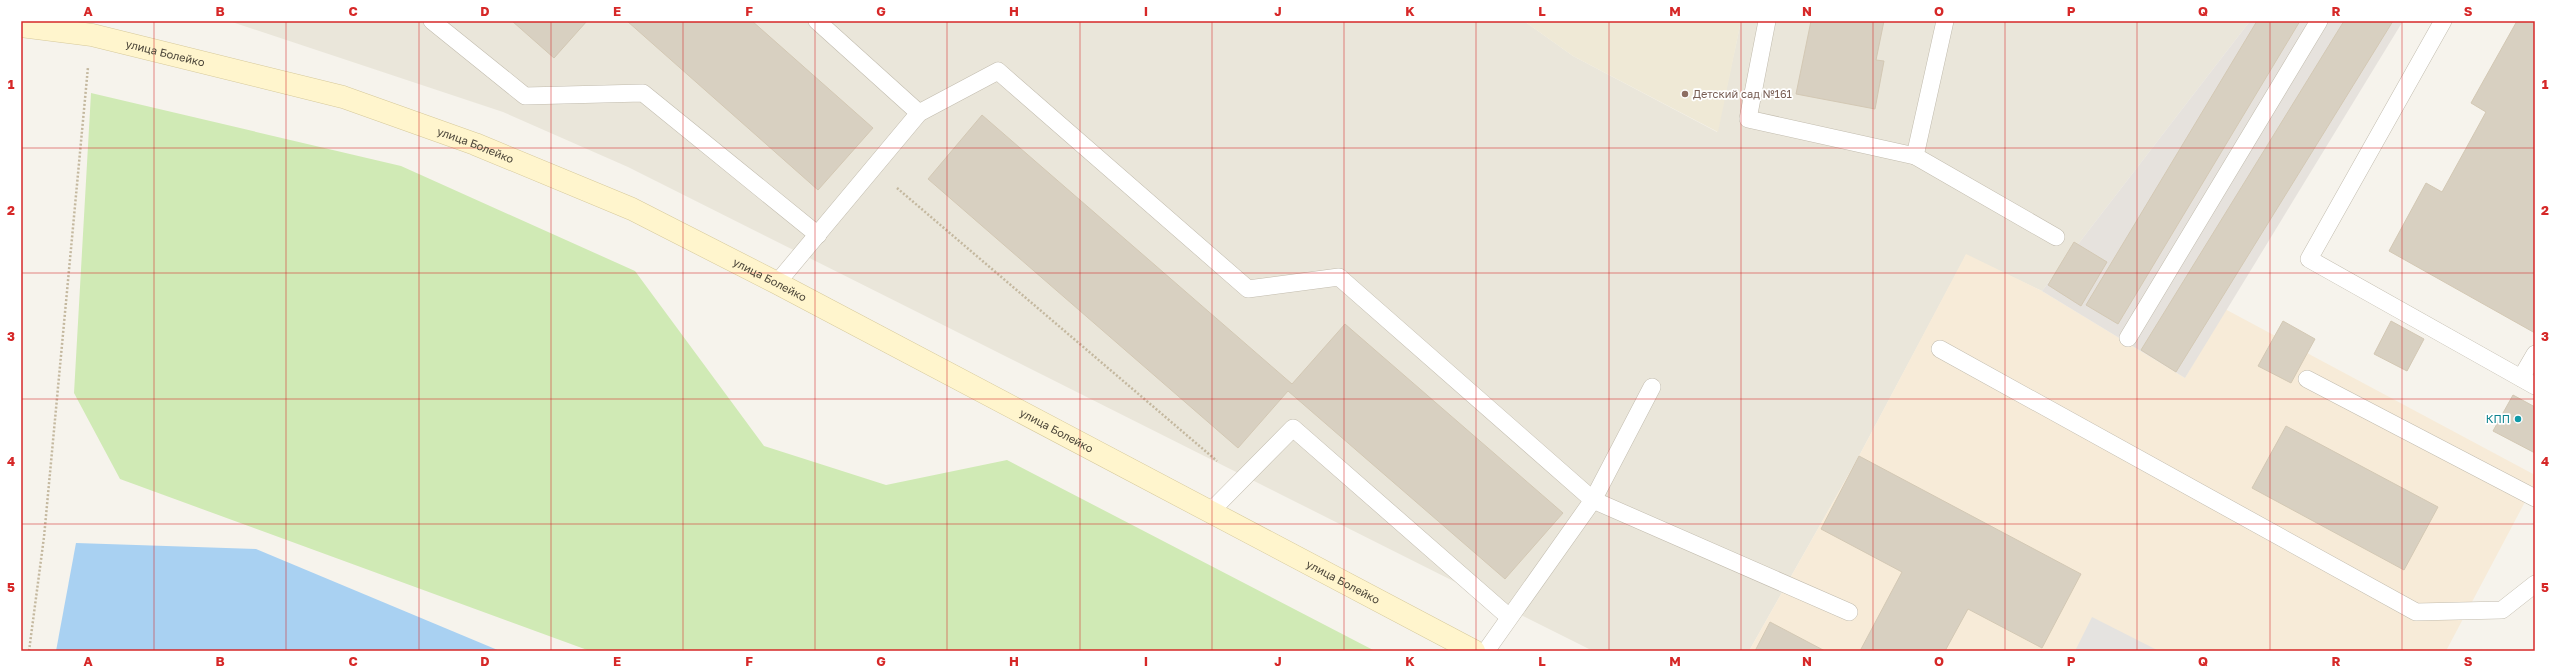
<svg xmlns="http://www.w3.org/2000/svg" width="2556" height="672" font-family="'Golos Text',sans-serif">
<rect width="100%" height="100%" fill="#f6f3ec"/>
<polygon fill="#eae6da" points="229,21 1524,21 1573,56 1717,132 1741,21 2250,21 2042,291 1966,255 1859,456 1749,651 1593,651 628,167 503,112"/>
<polygon fill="#f7ebd8" points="1966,254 2042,291 2185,378 2225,309 2535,475 2535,483 2446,651 1749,651 1859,456"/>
<polygon fill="#e6e2dd" points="2250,21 2403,21 2185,378 2042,291"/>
<polygon fill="#efe9d6" points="1524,21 1741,21 1718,132 1573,56"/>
<polygon fill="#d0eab5" points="91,93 401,166 635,271 764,446 886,485 1007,460 1375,651 590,651 120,479 74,393"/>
<polygon fill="#e5e3e0" points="2092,617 2159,651 2075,651"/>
<polygon fill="#a9d1f2" points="76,543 256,549 500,651 56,651"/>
<g fill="#d8d0c1" stroke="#d3c8b4">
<polygon points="512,21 587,21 554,58"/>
<polygon points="627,21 752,21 873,128 818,190"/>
<polygon points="1811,21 1884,21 1876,60 1884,61 1875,109 1796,94"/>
<polygon points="2257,21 2300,21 2118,324 2086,305"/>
<polygon points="2344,21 2393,21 2176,372 2141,350"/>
<polygon points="2517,21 2535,21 2535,333 2389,251 2426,183 2442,192 2486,112 2471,103"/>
<polygon points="982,115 1292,384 1345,324 1563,513 1505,579 1288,391 1238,448 928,179"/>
<polygon points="2074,242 2107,262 2081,306 2048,285"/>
<polygon points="2283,321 2315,339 2291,383 2258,366"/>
<polygon points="2391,321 2424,339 2407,371 2374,354"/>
<polygon points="2513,395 2535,407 2535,453 2493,431"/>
<polygon points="2286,426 2438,507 2404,570 2252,488"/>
<polygon points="1859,456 2081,574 2042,648 1968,609 1945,651 1860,651 1902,572 1821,529"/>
<polygon points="1770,622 1825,651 1755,651"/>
</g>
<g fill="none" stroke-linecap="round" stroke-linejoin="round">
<defs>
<g id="lane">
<polyline points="432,21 525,96 643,93 818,235"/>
<polyline points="817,21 919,113"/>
<polyline points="1767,21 1748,119 1915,156 1945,21"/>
<polyline points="2443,21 2309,259 2535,386"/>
<polyline points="1915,156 2056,237"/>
<polyline points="777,283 919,113 998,71 1248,289 1339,277 1593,500 1849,612"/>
<polyline points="2128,338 2319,21"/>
<polyline points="1940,349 2416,612 2502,610 2535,584"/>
<polyline points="2521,378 2535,354"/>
<polyline points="2307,379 2535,498"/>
<polyline points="1210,512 1293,428 1509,617"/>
<polyline points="1486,651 1593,500 1652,387"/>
</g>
<g id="secondary">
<path id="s1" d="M21,26l71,9 251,62 132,47 157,65 145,74 697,368"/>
</g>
</defs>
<use href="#lane" stroke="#c2bcae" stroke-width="18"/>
<use href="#secondary" stroke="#d6c99b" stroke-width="23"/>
<g stroke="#c4b89f" stroke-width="2.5" stroke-dasharray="2 2" stroke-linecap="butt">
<polyline points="897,188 1217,461"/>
<polyline points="29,651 44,537 88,67"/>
</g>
<use href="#lane" stroke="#fff" stroke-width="17"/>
<use href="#secondary" stroke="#fff5cd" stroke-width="22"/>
</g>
<path fill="none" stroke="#d62828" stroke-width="1" stroke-opacity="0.55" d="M154,21v630M286,21v630M419,21v630M551,21v630M683,21v630M815,21v630M947,21v630M1080,21v630M1212,21v630M1344,21v630M1476,21v630M1609,21v630M1741,21v630M1873,21v630M2005,21v630M2137,21v630M2270,21v630M2402,21v630M21,148h2514M21,273h2514M21,399h2514M21,524h2514"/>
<circle fill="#8d6e63" stroke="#fff" stroke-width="1.5" cx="1685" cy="94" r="4"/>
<circle fill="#0f9aa8" stroke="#fff" stroke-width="1.5" cx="2518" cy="419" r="4"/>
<g text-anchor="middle" stroke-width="3.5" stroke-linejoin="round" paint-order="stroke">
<g font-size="11" fill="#4b4539" stroke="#fff">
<text dy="4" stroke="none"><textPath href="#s1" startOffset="147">улица Болейко</textPath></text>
<text dy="4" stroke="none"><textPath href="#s1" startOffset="471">улица Болейко</textPath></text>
<text dy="4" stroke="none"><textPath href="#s1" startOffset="795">улица Болейко</textPath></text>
<text dy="4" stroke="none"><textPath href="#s1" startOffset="1119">улица Болейко</textPath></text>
<text dy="4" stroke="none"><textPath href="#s1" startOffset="1443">улица Болейко</textPath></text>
</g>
<g font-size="11" fill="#785e54" stroke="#fff" text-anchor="start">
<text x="1693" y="98">Детский сад №161</text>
</g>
<g font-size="11" fill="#0d838f" stroke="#fff" text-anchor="end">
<text x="2510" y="423">КПП</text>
</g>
</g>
<rect width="2556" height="672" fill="none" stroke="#ffffff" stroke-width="44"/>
<rect x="22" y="22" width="2512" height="628" fill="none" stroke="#d62828" stroke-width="1.5"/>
<g font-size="13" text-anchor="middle" font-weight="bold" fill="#d62828">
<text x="88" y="16">A</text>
<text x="220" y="16">B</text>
<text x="353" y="16">C</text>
<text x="485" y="16">D</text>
<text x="617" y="16">E</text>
<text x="749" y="16">F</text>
<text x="881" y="16">G</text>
<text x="1014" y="16">H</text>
<text x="1146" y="16">I</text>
<text x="1278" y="16">J</text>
<text x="1410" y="16">K</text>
<text x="1542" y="16">L</text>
<text x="1675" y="16">M</text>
<text x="1807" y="16">N</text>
<text x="1939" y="16">O</text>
<text x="2071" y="16">P</text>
<text x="2203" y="16">Q</text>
<text x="2336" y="16">R</text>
<text x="2468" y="16">S</text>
<text x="11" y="89">1</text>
<text x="2545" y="89">1</text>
<text x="11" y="215">2</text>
<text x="2545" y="215">2</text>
<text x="11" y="341">3</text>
<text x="2545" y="341">3</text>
<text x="11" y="466">4</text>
<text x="2545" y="466">4</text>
<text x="11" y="592">5</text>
<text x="2545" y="592">5</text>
<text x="88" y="666">A</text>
<text x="220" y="666">B</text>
<text x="353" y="666">C</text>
<text x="485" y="666">D</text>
<text x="617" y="666">E</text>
<text x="749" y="666">F</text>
<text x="881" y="666">G</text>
<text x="1014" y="666">H</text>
<text x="1146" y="666">I</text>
<text x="1278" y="666">J</text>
<text x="1410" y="666">K</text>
<text x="1542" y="666">L</text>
<text x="1675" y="666">M</text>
<text x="1807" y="666">N</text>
<text x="1939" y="666">O</text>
<text x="2071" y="666">P</text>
<text x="2203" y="666">Q</text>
<text x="2336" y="666">R</text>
<text x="2468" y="666">S</text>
</g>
</svg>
